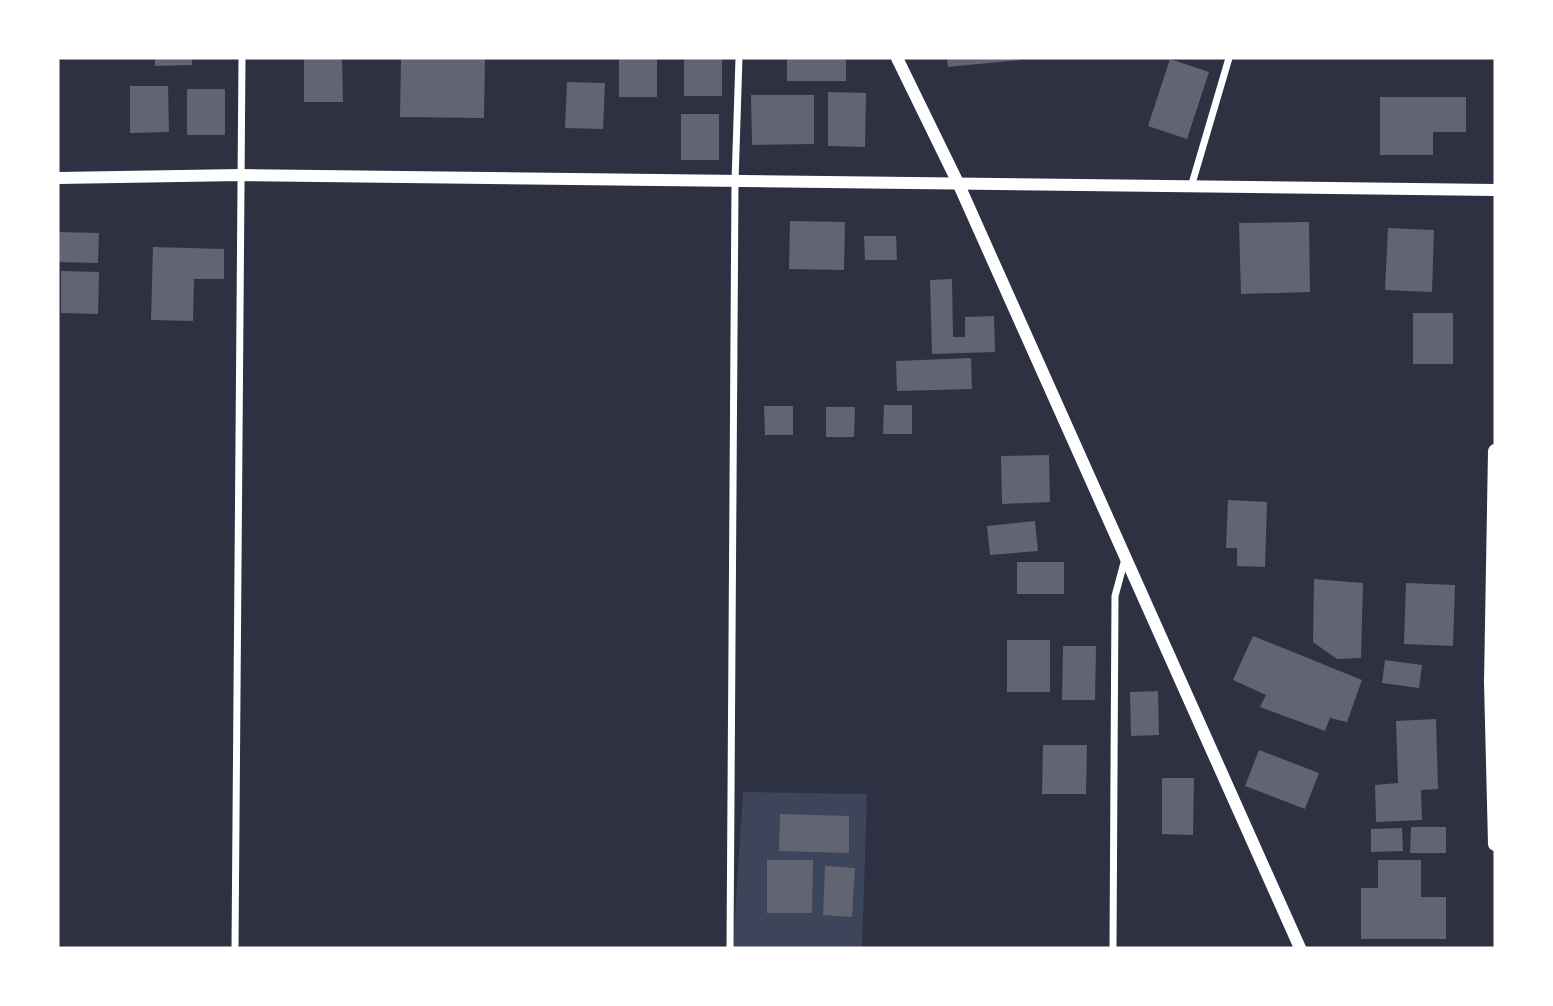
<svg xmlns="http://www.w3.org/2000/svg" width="1553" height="1006" font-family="'Playfair Display',serif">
<rect width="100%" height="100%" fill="#2d3142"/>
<polygon fill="#3c4559" points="743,792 867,794 862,948 733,948"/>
<g fill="#626471">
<polygon points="155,58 192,58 192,65 155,66"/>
<polygon points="304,58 342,58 343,102 304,102"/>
<polygon points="401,58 485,58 484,118 400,117"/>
<rect x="619" y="58" width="38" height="39"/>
<rect x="684" y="58" width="38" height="38"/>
<rect x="787" y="58" width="59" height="23"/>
<polygon points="947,58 1020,58 1020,60 948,67"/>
<polygon points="1170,59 1209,72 1187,139 1148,126"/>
<polygon points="567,82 605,83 603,129 565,128"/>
<polygon points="130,86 168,86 169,132 130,133"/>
<rect x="187" y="89" width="38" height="46"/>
<polygon points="828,92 866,93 865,147 828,146"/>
<polygon points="751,95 814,95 814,144 752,145"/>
<polygon points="1380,97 1466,97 1466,132 1433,132 1433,155 1380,155"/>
<rect x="681" y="114" width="38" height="46"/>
<polygon points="790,221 845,222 844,270 789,269"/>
<polygon points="1309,222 1310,292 1241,294 1239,223"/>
<polygon points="1388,228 1434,230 1432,292 1385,290"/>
<polygon points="58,232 99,233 98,263 58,262"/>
<polygon points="864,236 896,236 897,260 865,260"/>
<polygon points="153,247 224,249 224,279 194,279 193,321 151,320"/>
<polygon points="61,271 99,272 98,314 61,313"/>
<polygon points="952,279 953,337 965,337 965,317 994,316 995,352 932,354 930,280"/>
<rect x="1413" y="313" width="40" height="51"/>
<polygon points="971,358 972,389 897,391 896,361"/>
<polygon points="884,405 912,405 912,434 883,434"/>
<polygon points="764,406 793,406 793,435 765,435"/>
<polygon points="826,407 855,407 854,437 826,437"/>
<polygon points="1049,455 1050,502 1002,504 1001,456"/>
<polygon points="1228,500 1267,502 1265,567 1237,566 1237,548 1226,548"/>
<polygon points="1035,521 1038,551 990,555 987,526"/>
<rect x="1017" y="562" width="47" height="32"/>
<polygon points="1314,579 1363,583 1361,658 1337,659 1313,642"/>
<polygon points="1406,583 1455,585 1453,646 1404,644"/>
<polygon points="1253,636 1362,680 1347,722 1330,718 1325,731 1260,707 1266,695 1233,680"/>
<rect x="1007" y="640" width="43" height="52"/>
<polygon points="1063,646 1096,646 1095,700 1062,700"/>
<polygon points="1385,660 1422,665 1419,688 1382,683"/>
<polygon points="1158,691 1159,735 1131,736 1130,692"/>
<polygon points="1436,719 1438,789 1421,790 1422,820 1376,822 1375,785 1398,783 1396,721"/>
<polygon points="1043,745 1087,745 1086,794 1042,794"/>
<polygon points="1259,750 1319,773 1305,809 1245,786"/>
<polygon points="1162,778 1194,778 1193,835 1162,834"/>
<polygon points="780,814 849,816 849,853 779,851"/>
<polygon points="1411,827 1446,827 1446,853 1410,853"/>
<polygon points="1402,828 1403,851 1371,852 1371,829"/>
<polygon points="767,860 813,860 812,913 767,913"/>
<polygon points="1378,860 1421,860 1421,897 1446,897 1446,939 1361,939 1361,888 1378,888"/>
<polygon points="825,866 855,868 852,917 823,915"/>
</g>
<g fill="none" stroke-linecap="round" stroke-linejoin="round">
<g stroke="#fff" stroke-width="7">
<polyline points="1191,187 1229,58"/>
<polyline points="235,948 242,58"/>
<polyline points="730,948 735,182 739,58"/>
<polyline points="1113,948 1115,596 1125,559"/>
</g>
<g stroke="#fff" stroke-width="12">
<polyline points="897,58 959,185 1300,948"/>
<polyline points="58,178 241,175 1495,190"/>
</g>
<polyline stroke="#fff" stroke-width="14" points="1495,451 1491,682 1495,844"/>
</g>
<rect width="1553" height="1006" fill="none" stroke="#ffffff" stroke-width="119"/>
</svg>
